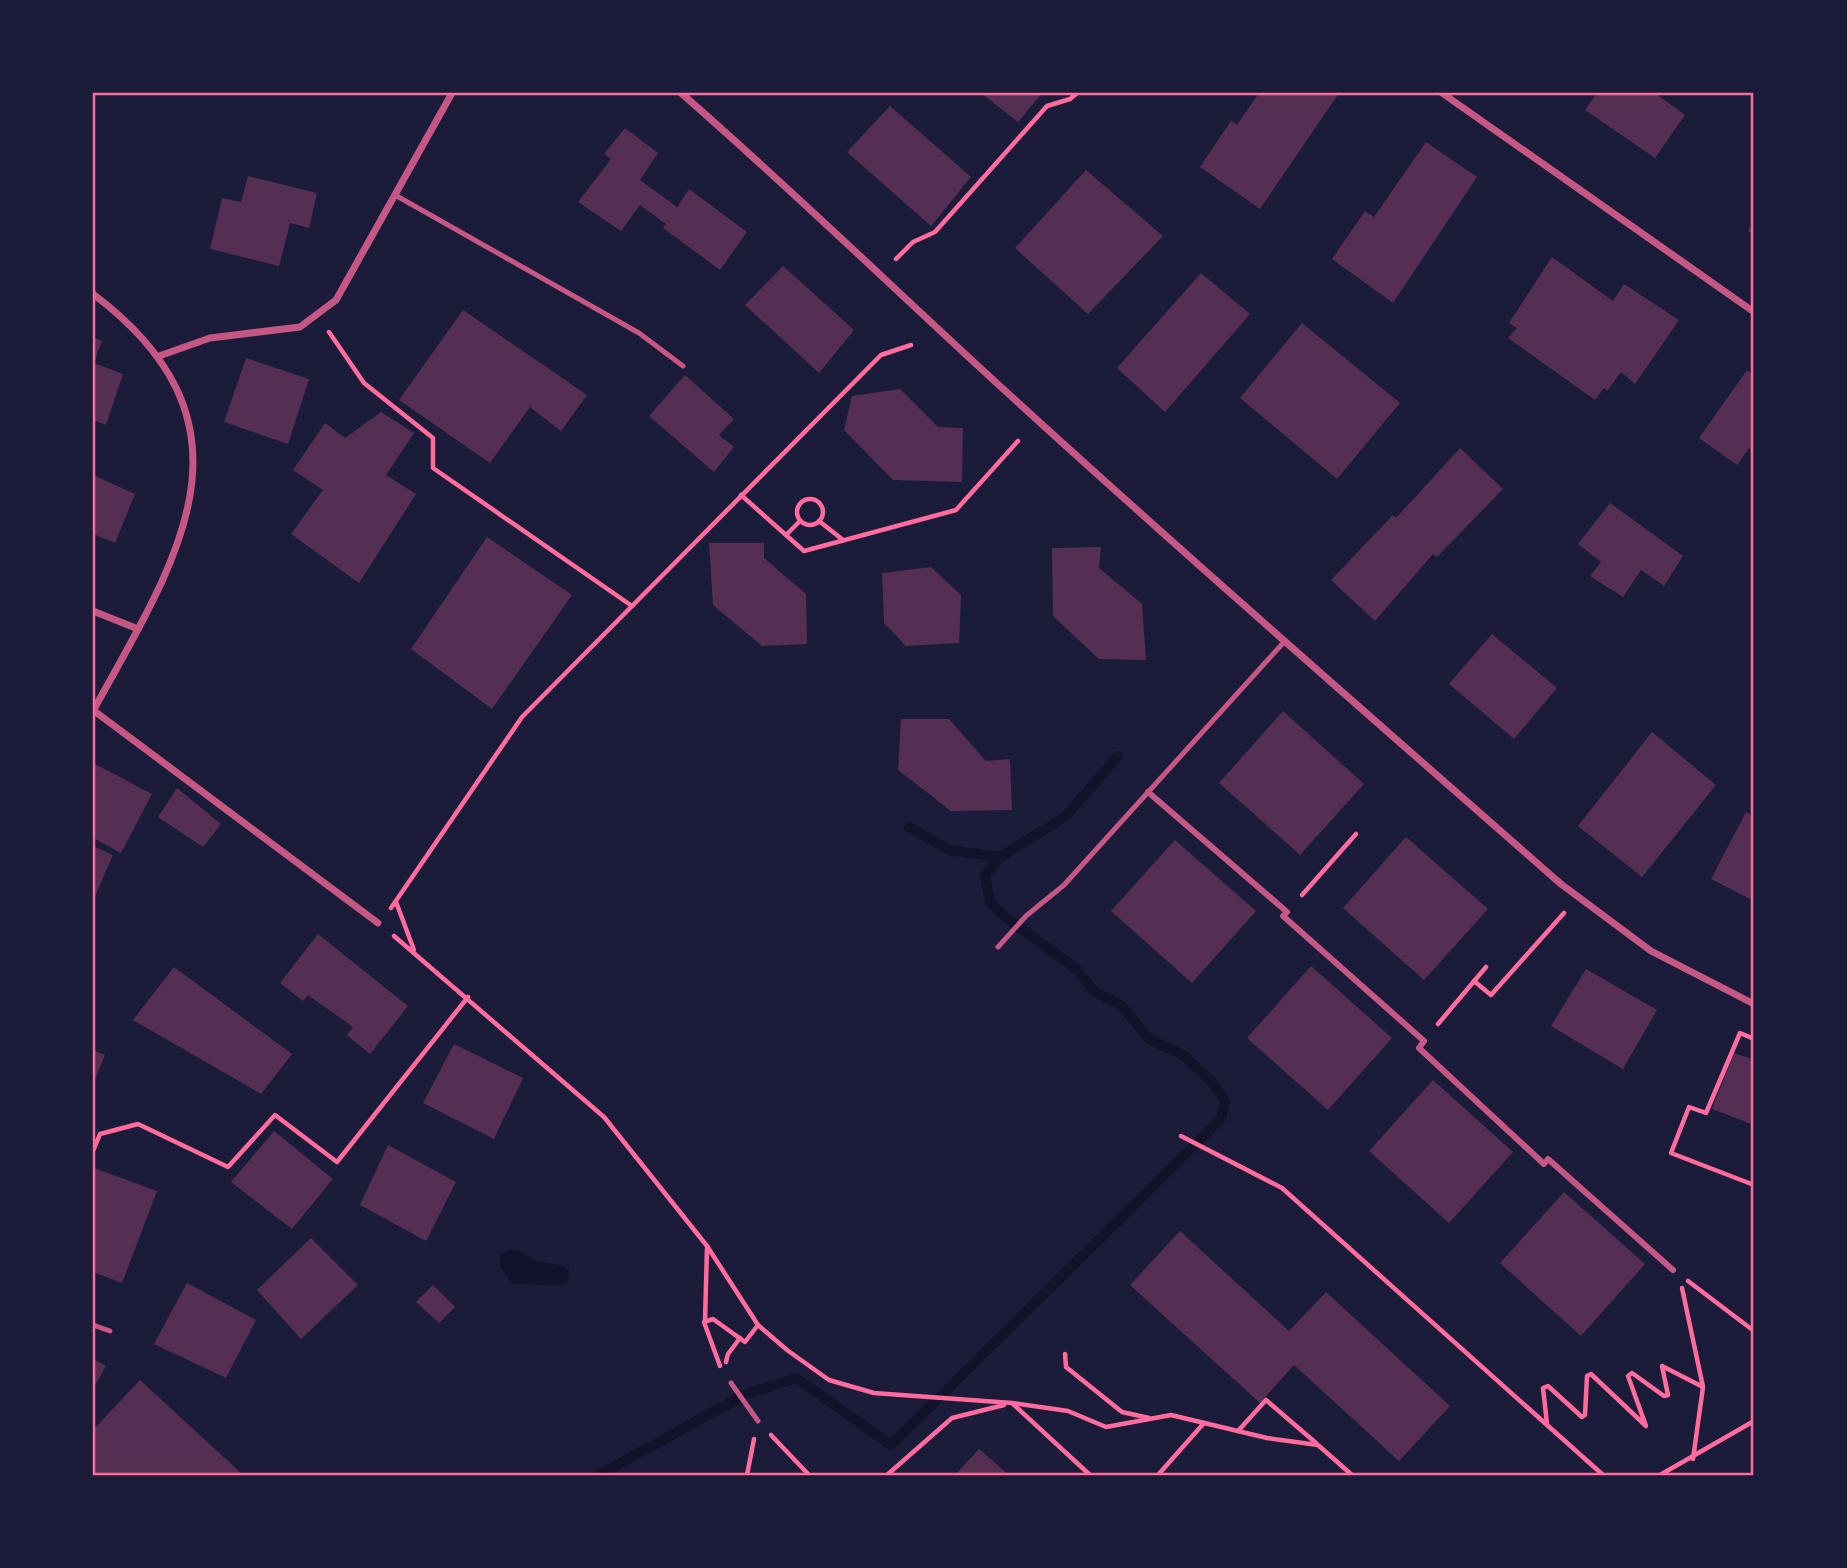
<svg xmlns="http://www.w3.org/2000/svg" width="1847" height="1568" font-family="Helvetica,sans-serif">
<rect width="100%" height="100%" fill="#1b1b3a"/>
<path fill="#12122b" d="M512,1249c10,2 16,8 25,12 12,4 23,1 32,9l-1,13c-18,5 -37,0 -56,1l-12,-17v-13z"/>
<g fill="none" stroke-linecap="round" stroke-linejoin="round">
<g stroke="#12122b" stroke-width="10">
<polyline points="909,827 949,850 1000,857 1066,816 1118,756"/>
<polyline points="599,1475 746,1394 796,1378 891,1445 1221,1119 1225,1101 1212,1082 1182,1054 1150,1040 1122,1006 1095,992 1075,968 1005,917 990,902 985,875 1000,857"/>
</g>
</g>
<g fill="#542f53">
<polygon points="981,93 1042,93 1018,122"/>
<polygon points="1259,93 1339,93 1260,209 1200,167 1231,121 1237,125"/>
<polygon points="1597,93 1655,93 1685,115 1655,158 1585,110"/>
<polygon points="890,106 971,177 931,226 847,152"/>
<polygon points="625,128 658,153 640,180 677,207 689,189 747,232 720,270 663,228 666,224 640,205 621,231 578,202 611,159 604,154"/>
<polygon points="1426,142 1477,177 1393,303 1332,259 1365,211 1374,217"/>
<polygon points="1086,170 1163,236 1088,314 1015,248"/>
<polygon points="248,176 317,193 309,228 290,223 279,266 210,249 222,198 241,202"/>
<polygon points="1754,221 1754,235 1748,231"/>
<polygon points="1552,257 1613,301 1624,284 1679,320 1635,384 1621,372 1607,391 1604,388 1595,400 1508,338 1517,328 1509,323"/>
<polygon points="783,266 854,330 819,373 745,305"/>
<polygon points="1201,273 1250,314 1165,412 1117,368"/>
<polygon points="463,310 587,395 561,431 530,407 490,463 399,400"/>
<polygon points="1302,323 1400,403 1337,479 1240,398"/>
<polygon points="93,337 102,341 94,363 123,374 106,425 93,420"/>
<polygon points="246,358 309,379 288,444 224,422"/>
<polygon points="1747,370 1754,375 1754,452 1749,448 1737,465 1699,438"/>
<polygon points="685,375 734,419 719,435 734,447 714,472 649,416"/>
<polygon points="900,389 938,427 963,428 962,482 893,480 844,430 852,396"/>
<polygon points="381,412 414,433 386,475 416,494 359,583 291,534 323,490 293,470 325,423 345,438"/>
<polygon points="1460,448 1503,489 1437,557 1433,554 1375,621 1331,580 1393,515 1396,518"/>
<polygon points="93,475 135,494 115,543 93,534"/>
<polygon points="1610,503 1683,556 1664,586 1641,570 1623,597 1590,576 1601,562 1578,544"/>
<polygon points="487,537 572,595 492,709 411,649"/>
<polygon points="709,543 764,543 764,558 806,594 807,644 762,646 713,605"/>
<polygon points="1101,547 1099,568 1142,604 1146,660 1099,659 1053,616 1052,548"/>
<polygon points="931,567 961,595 959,643 906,646 884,623 882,573"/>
<polygon points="1492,634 1557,688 1514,739 1449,684"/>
<polygon points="1283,711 1364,784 1300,855 1219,783"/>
<polygon points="901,719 949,719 986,761 1010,759 1012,810 951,811 898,770"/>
<polygon points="1652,732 1716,785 1642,877 1578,826"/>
<polygon points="93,763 152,794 121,853 93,838"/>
<polygon points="177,788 221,824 203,847 158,817"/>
<polygon points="1746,812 1754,817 1754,901 1711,879"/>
<polygon points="1406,837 1488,909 1424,980 1343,908"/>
<polygon points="1175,840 1256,911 1192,983 1111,911"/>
<polygon points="93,846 113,855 93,901"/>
<polygon points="318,934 408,1006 370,1054 347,1035 353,1027 308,995 303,1001 280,983"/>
<polygon points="1311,966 1392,1038 1328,1110 1247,1038"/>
<polygon points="174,967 292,1054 261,1094 133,1020"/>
<polygon points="1586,969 1657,1010 1623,1069 1551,1026"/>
<polygon points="454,1044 523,1078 494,1139 423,1103"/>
<polygon points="93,1050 105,1055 93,1084"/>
<polygon points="1734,1053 1754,1060 1754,1125 1712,1109"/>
<polygon points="1433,1080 1513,1152 1449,1223 1369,1151"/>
<polygon points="274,1131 333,1179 292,1229 231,1182"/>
<polygon points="388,1145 456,1182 426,1241 360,1205"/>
<polygon points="94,1168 157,1191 122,1283 93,1272"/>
<polygon points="1564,1192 1645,1264 1581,1336 1500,1263"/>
<polygon points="1180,1231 1289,1331 1326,1292 1450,1406 1399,1461 1294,1365 1260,1403 1130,1285"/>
<polygon points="311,1238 358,1285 301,1339 257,1290"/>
<polygon points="187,1283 256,1320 226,1378 154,1344"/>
<polygon points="433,1285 455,1307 439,1323 416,1302"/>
<polygon points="93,1359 106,1366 93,1389"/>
<polygon points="140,1380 243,1475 93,1475 93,1430"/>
<polygon points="979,1449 1009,1475 955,1475"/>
</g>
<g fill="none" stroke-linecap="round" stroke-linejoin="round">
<g stroke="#ff6b9d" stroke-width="4.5">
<polyline points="896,259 913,242 935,232 1047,106 1070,99 1077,93"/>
<polyline points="329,332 364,383 433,438 433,468 632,606"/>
<polyline points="741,495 804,551 956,510 1018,441"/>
<circle cx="810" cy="512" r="13"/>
<polyline points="819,521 843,540"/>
<polyline points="786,535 800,521"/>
<polyline points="1302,895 1356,834"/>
<polyline points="396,902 414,950"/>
<polyline points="391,908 522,717 881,355 911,345"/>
<polyline points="394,936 604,1117 707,1246 758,1325 787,1350 829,1380 874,1393 1012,1403 1090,1475"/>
<polyline points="1474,981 1491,995 1564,913"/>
<polyline points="1438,1024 1486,967"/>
<polyline points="1754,1039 1740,1033 1706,1113 1689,1107 1671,1153 1754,1185"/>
<polyline points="1181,1136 1282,1188 1603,1475"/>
<polyline points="93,1151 100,1134 138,1124 228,1167 275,1115 337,1162 468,997"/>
<polyline points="1688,1281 1754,1331"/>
<polyline points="1682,1288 1703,1387 1693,1459"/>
<polyline points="705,1321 707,1248"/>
<polyline points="1065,1354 1066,1367 1122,1412 1149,1418"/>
<polyline points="726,1362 728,1354 740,1338"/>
<polyline points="720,1366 704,1322 713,1319 745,1342 758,1325"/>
<polyline points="1012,1403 1068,1411 1106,1427 1171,1415 1267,1438 1318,1445 1352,1475"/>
<polyline points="1547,1424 1543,1388 1548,1386 1582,1417 1585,1415 1587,1376 1591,1374 1646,1426 1628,1376 1632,1373 1664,1396 1668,1395 1662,1366 1703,1387"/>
<polyline points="1238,1431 1266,1400 1316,1443"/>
<polyline points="771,1435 809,1475"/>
<polyline points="747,1475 754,1439"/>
<polyline points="887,1475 952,1418 1004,1405"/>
<polyline points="1158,1475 1204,1423"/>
<polyline points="1660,1475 1754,1421"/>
</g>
<g stroke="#c65784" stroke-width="5">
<polyline points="395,195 639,333 683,366"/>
<polyline points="998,947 1026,916 1064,885 1284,642"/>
<polyline points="93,1325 110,1331"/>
<polyline points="731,1383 758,1421"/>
</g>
<polyline stroke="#c65784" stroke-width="6" points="1148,792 1287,912 1283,916 1424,1041 1419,1048 1544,1164 1548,1159 1673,1270"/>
<g stroke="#c65784" stroke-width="7">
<path d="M681,93c109,95 213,196 320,294 184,168 372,332 560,497l90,67 103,53"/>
<polyline points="1442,93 1754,312"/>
<path d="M93,294c175,132 84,265 0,417"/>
<polyline points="159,356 210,338 300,327 336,300 452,93"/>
<polyline points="93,611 138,629"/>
<polyline points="93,710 378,923"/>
</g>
</g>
<rect width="1847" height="1568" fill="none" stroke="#1b1b3a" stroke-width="189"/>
<rect x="94" y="94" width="1658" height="1380" fill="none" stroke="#ff6b9d" stroke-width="2.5"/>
</svg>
